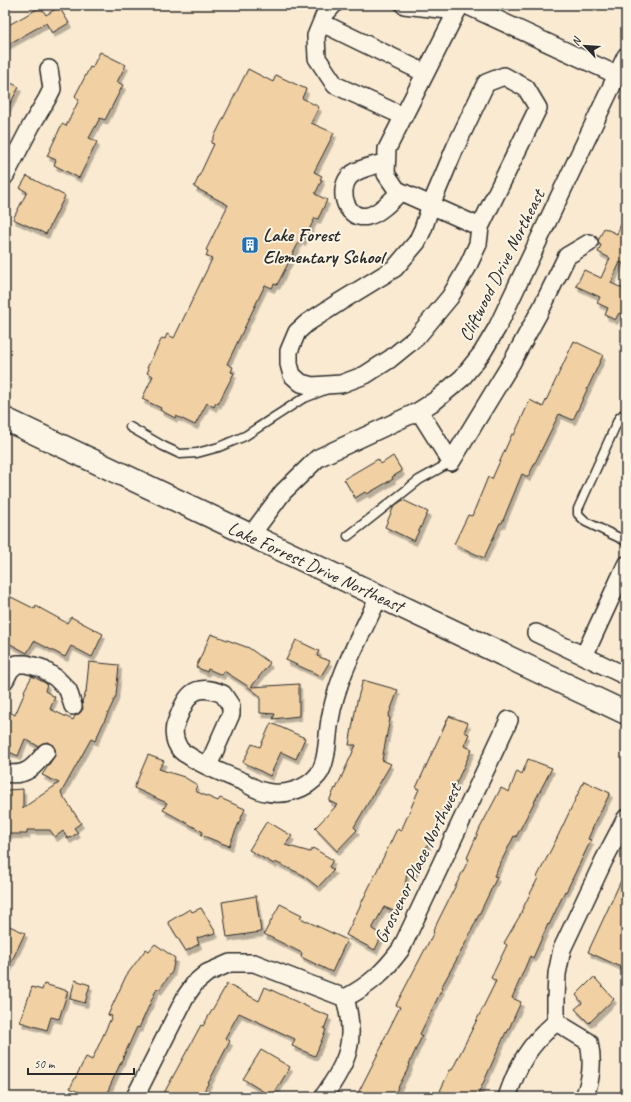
<svg xmlns="http://www.w3.org/2000/svg" width="631" height="1102" font-family="Caveat,sans-serif">
<defs>
<filter id="shadow"><feDropShadow dx="2.5" dy="4.5" stdDeviation="0" flood-color="#0004"/></filter>
</defs>
<rect width="100%" height="100%" fill="#f9ead1"/>
<filter id="ink" filterUnits="userSpaceOnUse"><feTurbulence type="fractalNoise" baseFrequency=".025" numOctaves="2"/><feDisplacementMap in="SourceGraphic" scale="8" xChannelSelector="R" yChannelSelector="G"/><feConvolveMatrix kernelMatrix="1 2 1 2 8 2 1 2 1" color-interpolation-filters="sRGB"/></filter>
<g filter="url(#ink)">
<g fill="#f1d1a3" stroke="#2b2b2b" filter="url(#shadow)">
<polygon points="41,7 46,15 59,7 69,23 52,33 46,23 5,46 5,27"/>
<polygon points="100,52 126,65 117,82 123,85 105,120 100,118 89,138 97,142 79,178 54,165 56,160 47,156 62,124 66,126 79,100 75,96 90,67 92,68"/>
<polygon points="248,69 273,82 276,75 306,89 302,98 319,107 311,123 334,133 314,172 322,176 320,179 322,180 315,194 327,200 318,219 315,218 303,241 300,240 277,285 274,284 272,288 265,285 227,364 233,367 231,372 234,373 218,404 216,402 214,407 207,403 195,425 176,416 175,418 160,410 161,408 142,399 153,376 147,373 149,369 147,368 162,338 165,339 167,334 174,338 212,259 206,256 208,251 206,250 228,205 194,187 214,144 211,143"/>
<polygon points="5,80 19,87 5,113"/>
<polygon points="27,176 65,196 46,234 13,219 27,192 20,188"/>
<polygon points="626,212 626,265 620,262 611,283 626,290 626,317 619,313 615,320 605,315 608,308 597,303 600,297 576,286 584,270 601,278 610,258 598,252 601,245 599,244 598,241 604,228 617,234"/>
<polygon points="574,341 603,355 573,420 559,414 528,477 522,474 502,523 500,523 484,558 454,544 468,515 472,516 488,477 492,479 512,434 514,435 530,400 543,407"/>
<polygon points="393,456 402,471 392,477 393,479 367,494 365,492 355,498 344,479 378,459 381,464"/>
<polygon points="403,500 428,512 414,541 385,527 394,506"/>
<polygon points="11,597 35,609 36,606 67,623 71,617 103,634 92,657 71,646 65,657 34,641 27,653 5,641 5,599 9,601"/>
<polygon points="211,634 249,648 270,663 251,687 299,684 299,716 273,719 275,714 260,713 260,696 246,685 224,671 222,675 208,669 207,672 196,667"/>
<polygon points="296,640 319,651 317,656 330,661 321,676 286,660"/>
<polygon points="89,662 119,665 116,696 95,741 91,739 61,793 81,823 74,828 78,833 68,839 63,831 55,837 50,830 27,830 27,834 7,834 7,790 23,789 23,808 59,783 42,775 56,754 55,749 52,744 48,742 43,743 38,746 25,739 18,756 5,750 5,724 10,712 15,715 25,692 24,691 32,676 47,684 45,691 55,697 50,709 73,720 75,716 80,713 83,709 82,701 86,692"/>
<polygon points="363,680 398,690 388,717 390,718 382,760 391,764 354,827 357,830 337,851 315,828 337,805 329,801 335,788 336,789 356,745 349,745 357,701"/>
<polygon points="449,716 468,723 464,732 469,734 464,746 472,749 413,876 407,873 404,893 396,912 384,907 372,929 382,935 375,950 346,935 397,829 401,831 419,789 416,788"/>
<polygon points="271,723 305,738 296,759 281,752 270,776 243,762 252,744 260,747"/>
<polygon points="148,755 164,761 159,769 184,777 197,785 195,791 218,801 220,798 245,809 229,846 201,835 203,832 163,810 167,803 134,788"/>
<polygon points="528,759 552,768 516,837 514,836 494,876 497,877 464,946 441,988 442,989 420,1034 422,1036 409,1064 410,1065 393,1097 356,1097 383,1044 382,1043 400,1007 396,1005 434,932 433,931 469,859 467,858 480,828 501,788 509,792 517,771 522,774"/>
<polygon points="584,781 610,793 594,825 588,839 591,840 566,892 565,891 549,925 548,924 533,958 530,956 512,998 521,1002 507,1033 506,1032 477,1097 440,1097 443,1092 440,1091 450,1070 452,1070 496,981 491,978 507,945 504,943 522,912 521,912 538,878 537,877 556,840"/>
<polygon points="267,821 292,836 285,845 310,852 313,848 333,860 329,867 334,870 318,887 301,874 275,862 274,864 249,850"/>
<polygon points="626,870 626,955 621,967 588,952"/>
<polygon points="256,896 261,932 227,937 222,902"/>
<polygon points="280,904 302,915 300,918 347,940 332,972 301,957 302,953 264,934"/>
<polygon points="201,908 216,933 197,938 199,944 186,951 168,922 190,909 192,912"/>
<polygon points="5,924 25,933 5,975"/>
<polygon points="155,944 175,958 172,972 159,990 157,988 139,1028 137,1027 105,1097 88,1097 70,1088 86,1057 92,1060 112,1016 108,1015 126,976 146,949 149,951"/>
<polygon points="594,977 614,999 589,1023 575,1009 582,1003 576,995"/>
<polygon points="75,980 90,985 85,1003 70,999"/>
<polygon points="44,984 68,991 59,1019 51,1017 47,1030 20,1022 32,987 42,990"/>
<polygon points="227,984 259,1001 265,987 314,1010 329,1016 324,1029 326,1030 315,1056 292,1046 295,1039 239,1013 225,1038 230,1041 201,1097 172,1097 164,1093 201,1025 203,1026"/>
<polygon points="261,1050 290,1067 272,1097 243,1079"/>
</g>
<g fill="none" stroke-linecap="round" stroke-linejoin="round">
<defs>
<g id="lane">
<polyline points="626,412 619,418 578,509 578,514 586,522 626,541"/>
<polyline points="130,427 163,446 180,454 197,453 219,447 245,436 302,399 325,390"/>
<polyline points="348,536 419,480 451,462"/>
</g>
<g id="street">
<polyline points="333,5 325,14 316,36 317,58 335,85 403,116"/>
<polyline points="404,5 457,11"/>
<polyline points="460,5 387,149 386,174 397,190 480,227"/>
<polyline points="466,5 617,75"/>
<polyline points="322,23 425,73"/>
<polygon points="504,76 526,88 538,108 480,227 478,244 467,268 450,297 417,337 390,359 365,375 341,384 312,386 301,383 292,375 289,364 289,351 297,332 307,323 338,303 395,268 417,242 423,229 431,205 455,148 486,83"/>
<path d="M386,162c-11,4 -29,6 -37,15 -12,15 -2,44 19,39 11,-2 25,-17 32,-24"/>
<polyline points="5,176 31,126 47,99 52,89 49,69"/>
<polyline points="419,411 451,462 512,362 542,307 567,256 589,243"/>
<polyline points="251,535 283,492 318,458 419,411 436,400 462,378 482,353 497,328 626,56"/>
<polyline points="536,633 626,676"/>
<polyline points="584,656 626,565"/>
<polyline points="5,680 10,670 17,664 26,664 41,668 56,678 68,690 73,706"/>
<path d="M208,766l23,-52v-8l-8,-12c-31,-13 -37,3 -47,29 -3,6 -2,17 2,23 1,4 7,8 11,10 16,11 37,18 55,26 6,4 14,9 22,10 18,4 40,-2 52,-17 10,-13 9,-39 12,-55 7,-44 31,-84 49,-124"/>
<path d="M5,773c21,4 29,-6 41,-21"/>
<path d="M345,998c25,-13 40,-27 56,-49l108,-229"/>
<polyline points="556,1022 556,999 557,974 562,949 604,860 626,818"/>
<polyline points="135,1097 186,996 195,983 207,973 230,963 254,963 345,998"/>
<path d="M323,1097c25,-35 34,-56 22,-99"/>
<path d="M507,1097c12,-34 21,-51 49,-75l33,20c4,19 3,37 -5,55"/>
</g>
<polyline id="secondary" points="5,419 626,713"/>
</defs>
<use href="#lane" stroke="#2b2b2b" stroke-width="11"/>
<use href="#street" stroke="#2b2b2b" stroke-width="20"/>
<use href="#secondary" stroke="#2b2b2b" stroke-width="25"/>
<use href="#lane" stroke="#fcf5e5" stroke-width="8"/>
<use href="#street" stroke="#fcf5e5" stroke-width="17"/>
<use href="#secondary" stroke="#fcf5e5" stroke-width="22"/>
</g>
</g>
<defs>
<symbol id="building-square" viewBox="-11 -11 22 22"><rect x="-9" y="-9" width="18" height="18" rx="4" fill="#1f6fb2" stroke="#fcf5e5"/><path d="M-4-6H4V6H1V3H-1V6H-4ZM-2.5-4.3h1.7v1.8h-1.7ZM.8-4.3h1.7v1.8H.8ZM-2.5-1h1.7V.8h-1.7ZM.8-1h1.7V.8H.8Z" fill="#fff"/></symbol>
</defs>
<g fill-rule="evenodd">
<use href="#building-square" x="240" y="235" width="20" height="20"/>
</g>
<g text-anchor="middle" stroke-width="4" stroke-linejoin="round" paint-order="stroke">
<g font-size="19" font-weight="bold" fill="#2b2b2b" stroke="#fcf5e5" text-anchor="start">
<text x="263" y="241">Lake Forest<tspan x="263" dy="22">Elementary School</tspan></text>
</g>
<g font-size="19" fill="#2b2b2b" stroke="#fcf5e5">
<text transform="translate(501 265) rotate(-63)" y="7">Cliftwood Drive Northeast</text>
<text transform="translate(316 566) rotate(25)" y="7">Lake Forrest Drive Northeast</text>
<text transform="translate(417 863) rotate(-64)" y="7">Grosvenor Place Northwest</text>
</g>
</g>
<rect width="631" height="1102" fill="none" stroke="#fcf5e5" stroke-width="20"/>
<rect x="10" y="10" width="611" height="1082" fill="none" stroke="#2b2b2b" stroke-width="1.5" filter="url(#ink)"/>
<g transform="translate(585 46) rotate(295)" stroke="#fcf5e5" stroke-width="3" paint-order="stroke">
<path d="M0-3L7 15L0 10L-7 15Z" fill="#2b2b2b"/>
<text y="-6" font-size="11" font-weight="bold" text-anchor="middle" fill="#2b2b2b">N</text>
</g>
<path d="M28 1068v6h106v-6" fill="none" stroke="#2b2b2b" stroke-width="2"/>
<text x="34" y="1068" font-size="12" fill="#2b2b2b" stroke="#fcf5e5" stroke-width="3" paint-order="stroke">50 m</text>
</svg>
